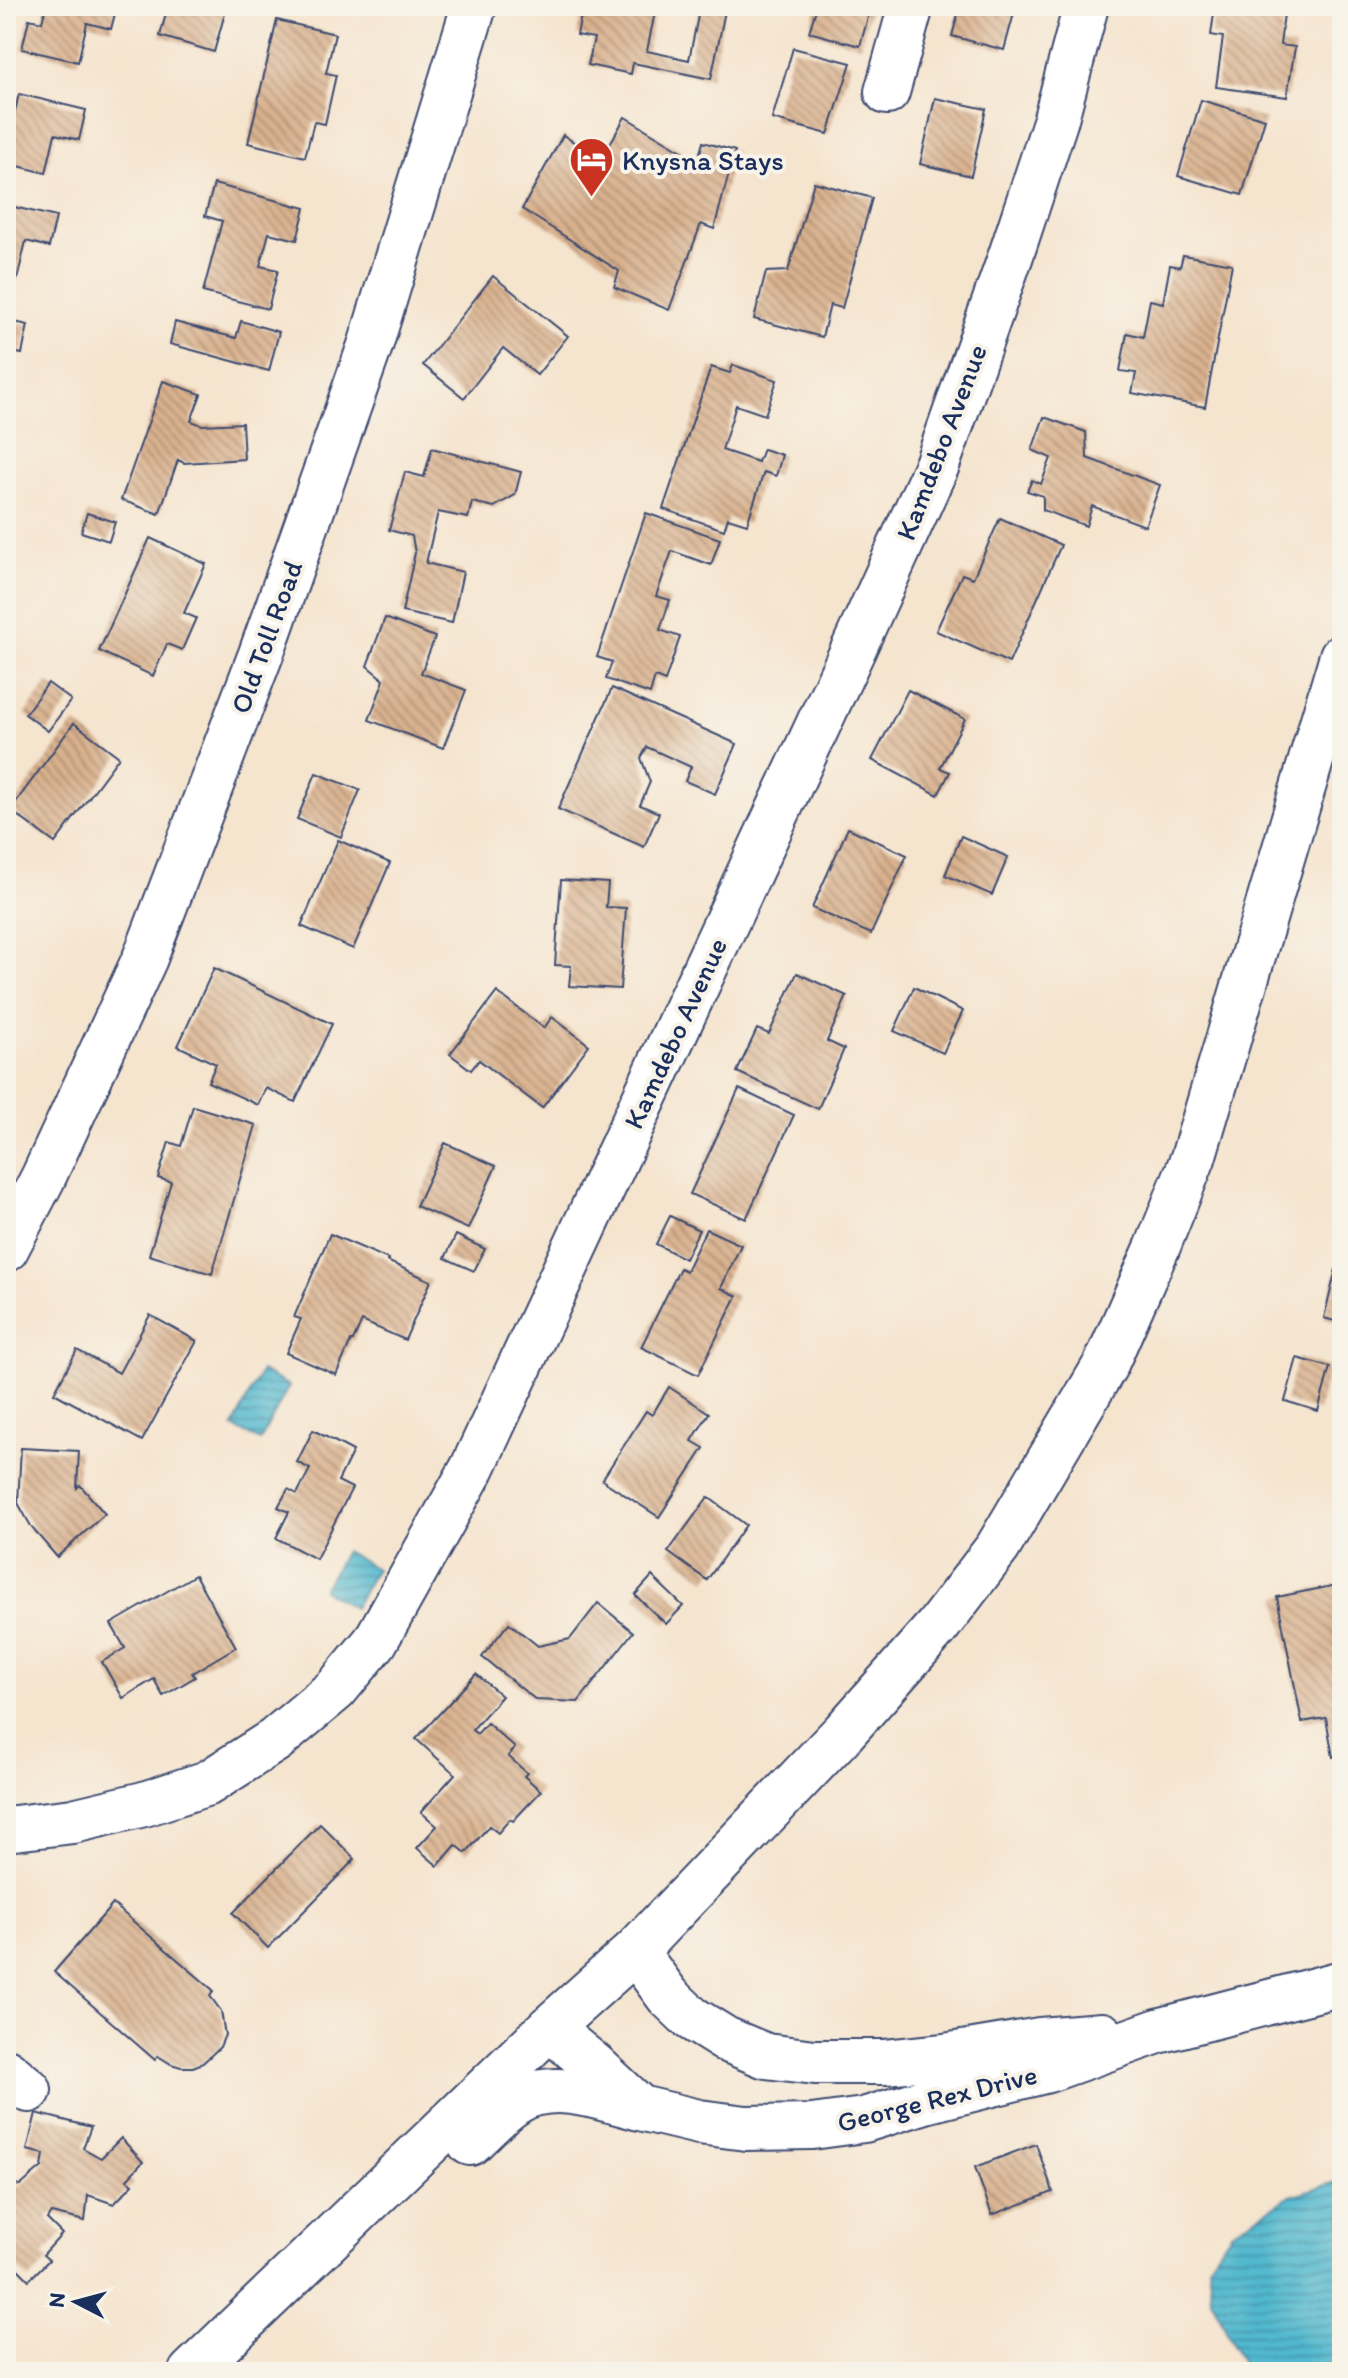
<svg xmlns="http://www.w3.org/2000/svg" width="1348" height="2378" font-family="Itim,sans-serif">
<defs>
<pattern id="water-rules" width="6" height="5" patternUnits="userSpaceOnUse" patternTransform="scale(2)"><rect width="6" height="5" fill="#51b8ce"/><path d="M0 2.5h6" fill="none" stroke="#4296aa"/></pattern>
<pattern id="building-back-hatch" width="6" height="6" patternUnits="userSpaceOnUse" patternTransform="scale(2)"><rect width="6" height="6" fill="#d9b18d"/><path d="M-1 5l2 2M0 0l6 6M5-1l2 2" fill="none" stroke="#af9076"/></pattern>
</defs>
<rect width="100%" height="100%" fill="#f7f3e8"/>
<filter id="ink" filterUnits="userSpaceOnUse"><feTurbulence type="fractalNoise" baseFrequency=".0125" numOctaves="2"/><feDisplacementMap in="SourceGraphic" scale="16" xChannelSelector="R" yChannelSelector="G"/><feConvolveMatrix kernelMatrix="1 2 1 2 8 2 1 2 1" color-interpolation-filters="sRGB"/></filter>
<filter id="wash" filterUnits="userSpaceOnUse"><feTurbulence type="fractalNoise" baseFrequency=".006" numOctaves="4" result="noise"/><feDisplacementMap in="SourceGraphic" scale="32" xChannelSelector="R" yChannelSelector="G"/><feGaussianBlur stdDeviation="1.8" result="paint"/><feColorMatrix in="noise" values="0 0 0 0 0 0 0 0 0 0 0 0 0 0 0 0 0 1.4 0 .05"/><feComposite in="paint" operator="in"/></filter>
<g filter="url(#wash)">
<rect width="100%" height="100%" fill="#f5e4ce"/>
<g fill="url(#water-rules)" stroke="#367496" stroke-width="2">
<polygon points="261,1371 289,1386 260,1441 233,1427"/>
<polygon points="345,1551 376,1569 354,1608 323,1590"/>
<polygon points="1342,2180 1342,2372 1246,2372 1211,2298 1209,2264 1231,2232 1291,2196"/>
</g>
<g id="blocks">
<g fill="url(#building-back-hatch)">
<polygon points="46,6 117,6 111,29 87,23 78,62 22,49 29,19 42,22"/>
<polygon points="168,6 227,6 214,52 160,36"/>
<polygon points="583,6 671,6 670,12 655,12 647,51 689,60 700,6 726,6 711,79 633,63 631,74 588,65 594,38 577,35"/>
<polygon points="817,6 871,6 860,46 809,32"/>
<polygon points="960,6 1016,6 1004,50 952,36"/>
<polygon points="1215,6 1285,6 1280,45 1295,47 1287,97 1216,87 1223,37 1211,35"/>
<polygon points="277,20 335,34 326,73 336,75 325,124 314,122 305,157 248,143"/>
<polygon points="793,48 851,63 828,134 772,119"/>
<polygon points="19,94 86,110 79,140 55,134 46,173 6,163 6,132 10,132"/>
<polygon points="935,98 986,109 971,176 920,164"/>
<polygon points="1201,100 1265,119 1242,195 1178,176"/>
<polygon points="625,117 687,154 699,156 703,142 735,151 714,229 701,224 669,310 614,287 619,271 522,209 563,135 601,160"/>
<polygon points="814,182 872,198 842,308 830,305 822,337 754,319 766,272 788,271"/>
<polygon points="214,184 305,208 297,240 269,233 260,266 278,270 268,309 203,292 222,221 205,216"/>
<polygon points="6,205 56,217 49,247 26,241 17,280 6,278"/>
<polygon points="1183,255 1232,264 1205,407 1132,393 1136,373 1120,371 1127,333 1143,337 1150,300 1163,303 1170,265 1180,267"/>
<polygon points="493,276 568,336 537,375 503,348 464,398 423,365"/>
<polygon points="6,320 28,325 22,354 6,351"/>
<polygon points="241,321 279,332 269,371 170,344 175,322 236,338"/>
<polygon points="733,365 777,380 765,415 736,405 722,450 758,462 763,449 782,455 776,476 764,472 747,524 728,518 724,530 663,509 711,367 730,373"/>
<polygon points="163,381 201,394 191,421 202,425 242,423 244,459 184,463 178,460 159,514 121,500"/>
<polygon points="1044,417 1086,432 1087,458 1160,485 1145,526 1092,506 1086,526 1043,510 1043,496 1027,491 1032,480 1041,484 1051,458 1032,450"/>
<polygon points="432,448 521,472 515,495 494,507 472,502 468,518 438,512 426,563 463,572 452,623 402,612 415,553 412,536 389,530 405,472 424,477"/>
<polygon points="87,513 115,522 109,541 81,532"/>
<polygon points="646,513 720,539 711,565 672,551 656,596 670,600 660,630 680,637 665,681 655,677 650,694 606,679 612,662 597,657"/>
<polygon points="1000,518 1061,545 1009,663 936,631 962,574 973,578"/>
<polygon points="150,538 206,564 184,613 196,618 182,650 167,644 153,676 99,651"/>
<polygon points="385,618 435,637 421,673 466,690 443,748 369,720 384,680 367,666"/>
<polygon points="48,683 71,700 48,731 25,714"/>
<polygon points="612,688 737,744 715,794 685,781 691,767 647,747 641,758 650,782 640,805 659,813 644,847 558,809"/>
<polygon points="908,690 965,719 940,768 950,772 938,795 872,760"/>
<polygon points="74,723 119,757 55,843 10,810"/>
<polygon points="316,773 360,790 341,837 297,819"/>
<polygon points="848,828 907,855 871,934 812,908"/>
<polygon points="961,836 1008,857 992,895 945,875"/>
<polygon points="338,840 390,863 353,949 301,926"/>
<polygon points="561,880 608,883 606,907 626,908 620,989 569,986 571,966 555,965"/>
<polygon points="214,968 332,1024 295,1102 266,1088 258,1105 208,1082 216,1064 178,1046"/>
<polygon points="797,973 847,996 827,1041 844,1049 818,1109 737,1072 757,1029 769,1034"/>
<polygon points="914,987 963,1011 943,1053 894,1031"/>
<polygon points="497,992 544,1028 552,1017 589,1045 542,1108 479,1060 471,1070 450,1054"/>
<polygon points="739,1089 794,1115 746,1219 690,1194"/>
<polygon points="193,1106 256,1125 212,1274 149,1255 171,1182 158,1178 169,1142 181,1146"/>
<polygon points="445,1143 496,1166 468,1229 416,1206"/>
<polygon points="670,1216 699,1230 685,1259 656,1244"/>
<polygon points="706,1229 741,1245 721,1288 737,1296 698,1375 641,1347 680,1268 686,1271"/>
<polygon points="330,1234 388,1259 387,1261 431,1281 405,1340 362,1321 353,1341 351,1341 336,1375 286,1353 301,1319 294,1317"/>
<polygon points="456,1235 485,1249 474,1271 445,1258"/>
<polygon points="1336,1269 1342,1271 1342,1323 1324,1318"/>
<polygon points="150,1315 197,1341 142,1441 54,1393 77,1350 119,1373"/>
<polygon points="1297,1358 1330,1367 1318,1411 1285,1401"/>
<polygon points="669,1387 709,1413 692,1441 704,1448 659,1517 602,1480 646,1411 652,1415"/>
<polygon points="313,1430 353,1451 338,1481 352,1488 316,1559 276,1538 289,1512 278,1507 288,1489 297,1494 310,1469 297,1462"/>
<polygon points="21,1448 79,1451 77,1488 80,1485 105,1514 57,1557 32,1528 18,1503"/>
<polygon points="708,1497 746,1525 707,1580 668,1552"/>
<polygon points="195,1575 236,1647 192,1673 195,1677 163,1696 154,1679 123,1698 102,1662 125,1648 111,1624"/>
<polygon points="652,1576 683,1606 666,1624 635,1595"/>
<polygon points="1342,1584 1342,1755 1333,1757 1326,1718 1302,1722 1277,1597"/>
<polygon points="598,1603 633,1632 578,1702 536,1700 482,1657 509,1623 538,1646 570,1639"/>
<polygon points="476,1674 502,1696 472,1730 477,1734 487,1723 515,1748 508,1756 527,1773 524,1776 541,1791 513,1821 510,1819 498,1833 489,1826 466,1853 456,1845 438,1866 417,1848 437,1826 421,1812 455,1774 416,1739"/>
<polygon points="320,1824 355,1859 268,1948 233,1913"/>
<polygon points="113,1904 214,1991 210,1996 221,2011 225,2035 220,2047 203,2063 193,2067 181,2067 171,2064 158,2056 155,2060 54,1972"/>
<polygon points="36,2113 91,2127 83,2148 101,2158 121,2138 143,2162 127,2179 133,2184 114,2204 88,2195 85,2221 51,2213 47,2219 62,2234 43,2255 49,2260 29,2280 6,2257 6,2183 20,2186 42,2167 44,2154 27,2150"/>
<polygon points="1036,2144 1053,2192 992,2215 975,2167"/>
</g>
</g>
</g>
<g filter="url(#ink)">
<use href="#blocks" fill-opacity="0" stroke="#3c4a6f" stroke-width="2"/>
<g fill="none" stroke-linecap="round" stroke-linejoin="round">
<defs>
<g id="minor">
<polyline points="887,92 911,6"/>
<polyline points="6,1249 43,1178 145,958 261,654 371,343 474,6"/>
<polyline points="6,1829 73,1821 144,1804 208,1783 275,1740 336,1689 375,1642 472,1469 853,650 937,465 1011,255 1055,122 1086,6"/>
<polyline points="635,1951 668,1996 691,2018 725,2039 766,2056 815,2062 885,2062 945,2056 1040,2040 1102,2035"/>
<polyline points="549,2028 595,2066 640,2108 699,2122 746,2128 812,2127 864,2120 925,2101 1048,2070 1158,2031 1342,1983"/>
<polyline points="6,2071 29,2090"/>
</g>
<g id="highway">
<path d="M470,2143c15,-14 30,-31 48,-42 36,-22 85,-2 122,7"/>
<polyline points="191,2372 549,2028 635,1951 843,1733 937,1627 998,1547 1106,1364 1158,1246 1193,1158 1342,656"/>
</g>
</defs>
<use href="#minor" stroke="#3c4a6f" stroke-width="48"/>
<use href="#highway" stroke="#3c4a6f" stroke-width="48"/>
<use href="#minor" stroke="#fff" stroke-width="44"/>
<use href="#highway" stroke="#fff" stroke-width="44"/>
</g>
</g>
<defs>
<symbol id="hotel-pin" viewBox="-11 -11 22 30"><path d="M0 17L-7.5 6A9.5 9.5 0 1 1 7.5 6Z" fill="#c8321e" stroke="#f7f3e8"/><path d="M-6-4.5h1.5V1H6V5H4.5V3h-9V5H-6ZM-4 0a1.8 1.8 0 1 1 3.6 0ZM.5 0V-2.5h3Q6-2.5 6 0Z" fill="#fff"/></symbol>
</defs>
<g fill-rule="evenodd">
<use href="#hotel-pin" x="566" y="134" width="51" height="69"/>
</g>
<g text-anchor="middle" stroke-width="8" stroke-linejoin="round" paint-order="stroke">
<g font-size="28" fill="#1b2f5e" stroke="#f7f3e8" text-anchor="start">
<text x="622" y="170">Knysna Stays</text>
</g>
<g font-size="28" fill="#1b2f5e" stroke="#f7f3e8">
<text transform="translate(941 442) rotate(-69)" y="10">Kamdebo Avenue</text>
<text transform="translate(266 637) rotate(-70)" y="10">Old Toll Road</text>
<text transform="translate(675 1033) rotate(-65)" y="10">Kamdebo Avenue</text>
<text transform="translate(937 2098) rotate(-14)" y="10">George Rex Drive</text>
</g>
</g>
<rect width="1348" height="2378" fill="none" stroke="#f7f3e8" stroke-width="32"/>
<g transform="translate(76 2302) rotate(276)" stroke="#f7f3e8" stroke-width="6" paint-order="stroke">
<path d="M0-6L14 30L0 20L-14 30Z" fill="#1b2f5e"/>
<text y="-12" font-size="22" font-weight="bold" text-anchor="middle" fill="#1b2f5e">N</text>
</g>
</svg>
